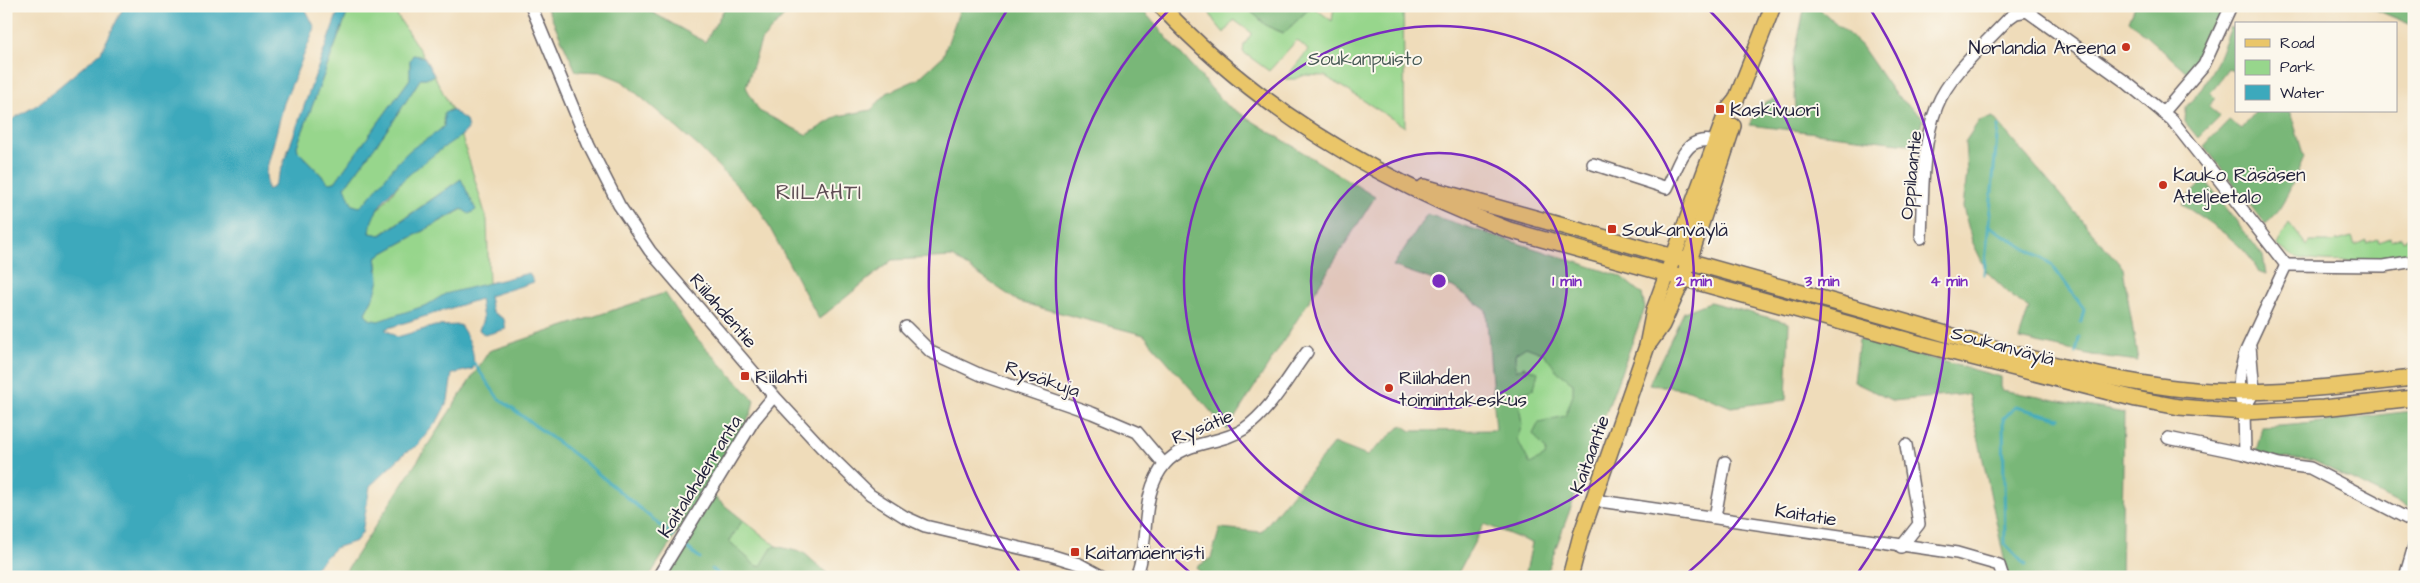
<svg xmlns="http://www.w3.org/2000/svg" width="2420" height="583" font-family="'Architects Daughter',sans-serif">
<rect width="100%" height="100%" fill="#fbf7ec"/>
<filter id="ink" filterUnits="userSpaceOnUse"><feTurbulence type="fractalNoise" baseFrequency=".02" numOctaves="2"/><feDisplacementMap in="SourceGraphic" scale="10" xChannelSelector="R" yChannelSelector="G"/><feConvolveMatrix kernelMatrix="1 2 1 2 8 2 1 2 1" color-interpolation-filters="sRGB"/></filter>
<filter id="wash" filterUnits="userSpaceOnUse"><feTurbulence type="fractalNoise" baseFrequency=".0096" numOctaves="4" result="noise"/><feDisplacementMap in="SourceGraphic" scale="20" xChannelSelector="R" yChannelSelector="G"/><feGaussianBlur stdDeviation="1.12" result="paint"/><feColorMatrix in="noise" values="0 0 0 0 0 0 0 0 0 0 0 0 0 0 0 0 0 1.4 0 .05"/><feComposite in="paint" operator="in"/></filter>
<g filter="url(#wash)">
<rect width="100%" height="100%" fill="#efdcba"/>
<g fill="#97d68c" stroke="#5c7c64">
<polygon points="350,6 391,6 424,57 418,56 410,60 410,79 341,174 335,182 329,183 298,151 297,146"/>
<polygon points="1206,6 1245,6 1267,26 1283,33 1312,6 1332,21 1334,6 1403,6 1405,127 1325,76 1305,75 1295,79 1285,79 1308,50 1297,40 1269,71 1243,52 1244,45 1252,33 1234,20 1224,33 1214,21"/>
<path d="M434,75l18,35h-3l-6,9 1,7 -84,81c-9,1 -14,-11 -15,-20l47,-64 29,-45h7z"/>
<polygon points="454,135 462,137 487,220 489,285 378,322 369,319 365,313 375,294 378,269 376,257 463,209 461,179 380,235 370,233 372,217 406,176"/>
<path d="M2289,223l18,23 3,-4h22l20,-5 3,8 11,-5 1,3 11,-4 1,3 10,-4 2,3 10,-4 2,3 10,-4 1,18c-23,7 -86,10 -110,5 -10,-2 -19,-7 -27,-14z"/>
<polygon points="1513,336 1595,373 1575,485 1510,455 1518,395"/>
<polygon points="743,520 776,546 772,548 761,566 756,566 729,541"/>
</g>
<g fill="#79b778" stroke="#4e6c5a" fill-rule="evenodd">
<polygon points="546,6 641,6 705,42 726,6 793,6 761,41 746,87 759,111 807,135 838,116 871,110 887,93 918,79 943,56 961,6 1139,6 1225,104 1375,197 1227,430 1144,335 1019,302 953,257 892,260 819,319 759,208 698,146 622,81 600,72 576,71"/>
<polygon points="1245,6 1312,6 1284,33 1267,26"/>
<path d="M1805,6h11l45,39 33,48 29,25 -7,27 -167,-20c7,-11 12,-25 26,-26l4,8 -1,5 3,2 5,-2h6l4,-4 -4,-43z"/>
<polygon points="2135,6 2226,6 2204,52 2188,73 2129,21"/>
<polygon points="2367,6 2414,6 2414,26"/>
<polygon points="2231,27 2236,30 2236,72 2228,69 2210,93 2215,98 2209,106 2220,116 2198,138 2185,122 2186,107 2202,88 2217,62"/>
<path d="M2256,111h34l14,46c-9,19 -21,56 -39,67l-61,-78 25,-26 13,9z"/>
<polygon points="1993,117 2123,268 2138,361 2092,355 2019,339 2029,308 2014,298 1987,272 1972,241 1963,207 1967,173 1965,142 1979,121"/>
<path d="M2205,180l58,76 3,18 -7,-2c-14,-29 -50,-49 -76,-67l3,-7z"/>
<path d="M1427,214l193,62 22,18 3,14 -100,269h-20l7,-34 -48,-19 -28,53h-254l-5,-10 14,-9 9,-30 41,4 73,-89 33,13 35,-31 9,6 85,-1 -10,-120 -33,-23 -60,-21zM1526,347l18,7 13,17 16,12v12l-8,21 -26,6 -6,12 13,16 -1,6 -15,8 -13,-25 5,-14 -4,-30 16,-6 4,-17 -14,-5 -8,4 -1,-17z"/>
<polygon points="665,293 693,334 754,400 751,414 649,577 342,577 489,351"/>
<polygon points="1710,302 1789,323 1786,400 1731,407 1689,390 1649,384 1684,312"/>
<polygon points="1859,339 2001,377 2001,390 2124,413 2121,577 2008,577 1969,394 1893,401 1854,382"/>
<path d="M2414,411v100l-102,-51 -34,-2 -22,-6 6,-25c51,-2 100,-11 152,-16z"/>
<polygon points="713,496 743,520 729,541 756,566 761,566 772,548 776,546 804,553 831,577 664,577"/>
</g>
<path fill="#3ca9bc" stroke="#2f667c" d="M124,6h180l11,22 -31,75 -18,69 1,18 6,-3 7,-14 60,-167h10l-53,140 1,5 27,28 4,4 6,-1 75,-103v-19l3,-5 11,2 10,18 -5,3h-8l-29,45 -47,64 7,18 8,2c18,-17 30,-39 49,-56 11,-9 24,-14 35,-25v-13l8,-3 14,10 2,9c-6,8 -13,10 -21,16 -24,18 -78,56 -77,88l11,2 80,-56 15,31 -7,4 -7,-5 -86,48 3,23 -4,14 -10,19 4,6 9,2 49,-16 18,-11 84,-21 5,9 -45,14 3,16 12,7 2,10 -21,6 -6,-5 4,-11 -3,-20 -95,30 12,8 38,-11 25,-1c9,13 16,28 13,44l-21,5 -4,27 -10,19 -21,26 -11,6 -36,34 -8,47 -6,8 -21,7 -29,29h-300v-454l31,-18 64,-53z"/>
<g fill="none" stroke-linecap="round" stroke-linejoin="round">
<g stroke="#3ca9bc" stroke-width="3">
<polyline points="1989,226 2051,264 2084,309 2081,322"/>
<polyline points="1984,274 1998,126"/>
<polyline points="2076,353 2079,337"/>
<polyline points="474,363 498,398 583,461 673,536"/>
<polyline points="685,546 700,558"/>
<polyline points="2025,565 2005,544 2003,419 2015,407 2060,418"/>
<polyline points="712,569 722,577"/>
</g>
</g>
</g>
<g filter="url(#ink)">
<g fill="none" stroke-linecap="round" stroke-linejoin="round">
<defs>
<g id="minor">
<polyline points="531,6 589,146 619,205 650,251 774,396 821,447 870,495 905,517 925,526 1050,555 1079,564 1103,577"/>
<polyline points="2163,113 2204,65 2231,6"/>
<path d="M1593,164l74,24c14,-27 18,-58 55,-44"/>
<path d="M1921,238c2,-42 0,-92 16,-132 12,-31 49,-63 72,-88l7,-5 11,-2 100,72 45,37 114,145"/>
<polyline points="2286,265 2245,353 2240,373 2239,391 2244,412 2245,454 2279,464 2310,468 2414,522"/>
<polyline points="2286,265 2384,266 2414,261"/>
<polyline points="906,327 931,352 981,375 1092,413 1137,432 1164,464"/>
<polyline points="2250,346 2254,391 2250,399"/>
<polyline points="2168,438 2245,454"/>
<polyline points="1593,500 1957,553 1999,565 2003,577"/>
<polyline points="1715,517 1725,462"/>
<polyline points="1901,547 1919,524 1906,445"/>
<polyline points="658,577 754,420 774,396"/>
<path d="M1135,577c6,-9 6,-19 8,-29 4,-29 2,-61 22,-84 20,-24 55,-19 79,-35 27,-19 44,-52 63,-77"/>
<polyline points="2405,577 2414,546"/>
</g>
<g id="major">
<path d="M1161,6c96,103 217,174 348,224l412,114 215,55 43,8 65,5 79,-4 91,-10"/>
<path d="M1424,187c151,43 302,84 453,127 101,28 202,64 307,75 76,8 154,-3 230,-11"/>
<polyline points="1650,342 1662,325 1683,279 1733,126"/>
<polyline points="1570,577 1581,535 1647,346 1654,310 1727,111 1736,100 1773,6"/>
</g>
</defs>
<use href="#minor" stroke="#6a6367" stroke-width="14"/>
<use href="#major" stroke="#6a6367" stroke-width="18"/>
<use href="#minor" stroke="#fff" stroke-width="11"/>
<use href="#major" stroke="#eac669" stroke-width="15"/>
</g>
</g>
<circle cx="1439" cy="281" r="128" fill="#7b2cbf" fill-opacity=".12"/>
<g fill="none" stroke="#7b2cbf" stroke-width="2.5">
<circle cx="1439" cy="281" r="128"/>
<circle cx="1439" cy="281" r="255"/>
<path d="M1195 577A383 383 0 0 1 1171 8M1707 8A383 383 0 0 1 1683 577"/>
<path d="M1021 574A510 510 0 0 1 1009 7M1869 7A510 510 0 0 1 1857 574"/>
</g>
<g fill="#c8321e" stroke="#fbf7ec" stroke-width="2">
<circle cx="2126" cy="47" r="5"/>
<rect x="1715" y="104" width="10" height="10" rx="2.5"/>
<circle cx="2163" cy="185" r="5"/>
<rect x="1607" y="224" width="10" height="10" rx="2.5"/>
<rect x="740" y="371" width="10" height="10" rx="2.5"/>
<circle cx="1389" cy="388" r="5"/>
<rect x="1070" y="547" width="10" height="10" rx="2.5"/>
</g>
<g text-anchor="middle" stroke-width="4" stroke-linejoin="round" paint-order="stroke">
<g font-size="19" fill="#22223b" stroke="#fbf7ec" text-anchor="start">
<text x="2116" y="54" text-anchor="end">Norlandia Areena</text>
<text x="1730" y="116">Kaskivuori</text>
<text x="2173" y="181">Kauko Räsäsen<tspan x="2173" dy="22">Ateljeetalo</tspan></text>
<text x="1622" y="236">Soukanväylä</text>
<text x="755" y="383">Riilahti</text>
<text x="1399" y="384">Riilahden<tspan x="1399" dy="22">toimintakeskus</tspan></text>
<text x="1085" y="559">Kaitamäenristi</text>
</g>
<g font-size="19" fill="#455853" stroke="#fbf7ec">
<text x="1365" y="65">Soukanpuisto</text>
</g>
<g font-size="19" fill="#22223b" stroke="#fbf7ec">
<text transform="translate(1910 175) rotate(-84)" y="7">Oppilaantie</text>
<text transform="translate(724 310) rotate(49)" y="7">Riilahdentie</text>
<text transform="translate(2003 345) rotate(15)" y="7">Soukanväylä</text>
<text transform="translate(1043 378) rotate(19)" y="7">Rysäkuja</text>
<text transform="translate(1202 426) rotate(-22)" y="7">Rysätie</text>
<text transform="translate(1589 454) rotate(-70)" y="7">Kaitaantie</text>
<text transform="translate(699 476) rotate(-58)" y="7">Kaitalahdenranta</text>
<text transform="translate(1806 514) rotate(9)" y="7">Kaitatie</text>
</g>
<g font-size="21" letter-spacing="1" fill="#5e4d54" stroke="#fbf7ec">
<text x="819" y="199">RIILAHTI</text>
</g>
</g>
<circle cx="1439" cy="281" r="8" fill="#7b2cbf" stroke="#fbf7ec" stroke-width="2.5"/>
<g font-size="15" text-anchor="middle" font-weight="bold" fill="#7b2cbf" stroke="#fbf7ec" stroke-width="4" stroke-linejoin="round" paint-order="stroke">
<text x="1567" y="286">1 min</text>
<text x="1694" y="286">2 min</text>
<text x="1822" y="286">3 min</text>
<text x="1949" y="286">4 min</text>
</g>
<rect width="2420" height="583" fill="none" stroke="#fbf7ec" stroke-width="25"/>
<rect x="2235" y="22" width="162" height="90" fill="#fbf7ec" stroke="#a4a2a5"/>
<rect x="2245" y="39" width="25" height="8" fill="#eac669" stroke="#a4a2a5"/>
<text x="2280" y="48" font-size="15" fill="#22223b">Road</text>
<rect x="2245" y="60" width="25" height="15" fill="#97d68c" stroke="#a4a2a5"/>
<text x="2280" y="72" font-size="15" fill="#22223b">Park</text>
<rect x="2245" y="85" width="25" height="15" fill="#3ca9bc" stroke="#a4a2a5"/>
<text x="2280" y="98" font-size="15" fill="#22223b">Water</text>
</svg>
